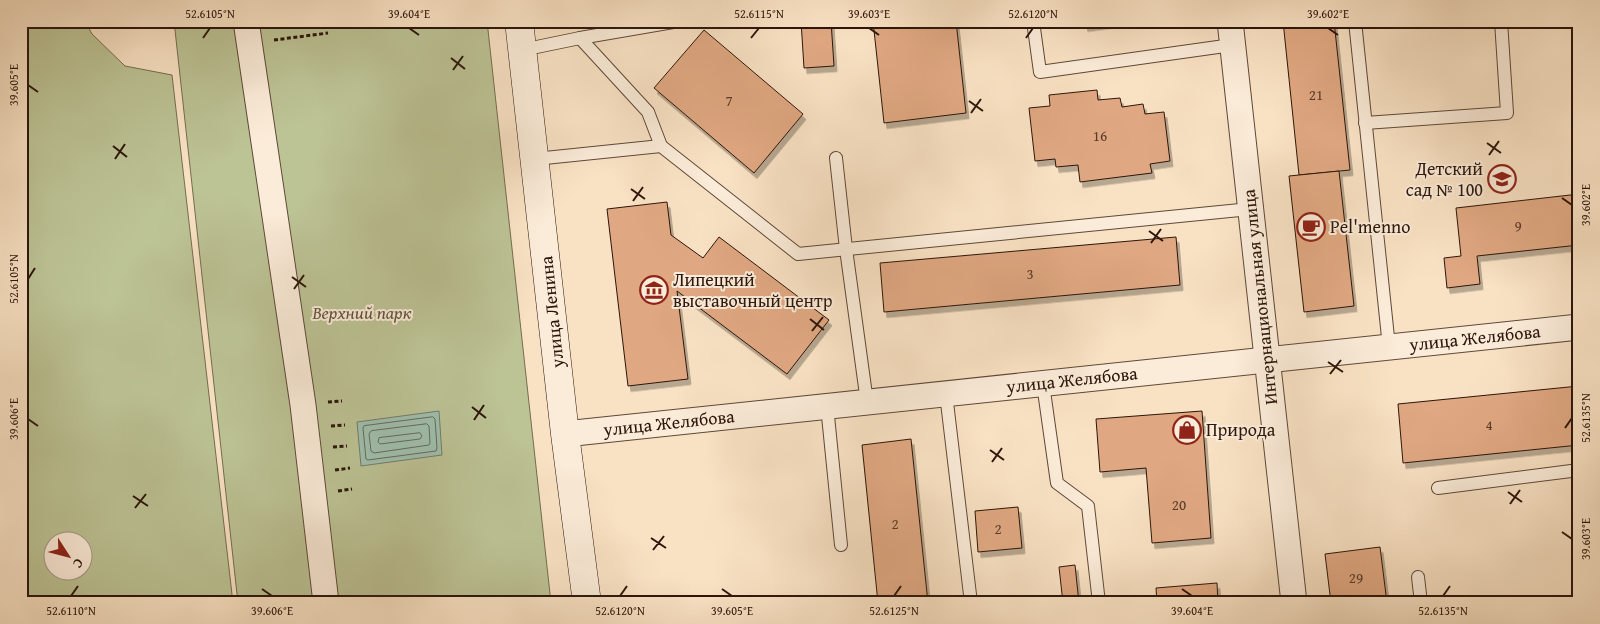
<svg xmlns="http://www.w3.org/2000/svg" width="1600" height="624" font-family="'Gentium Book Plus',serif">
<defs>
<filter id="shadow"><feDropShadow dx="3" dy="5.5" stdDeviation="0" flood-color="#0004"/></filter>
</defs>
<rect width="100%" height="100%" fill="#f9e2c4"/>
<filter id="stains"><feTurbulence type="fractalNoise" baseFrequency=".004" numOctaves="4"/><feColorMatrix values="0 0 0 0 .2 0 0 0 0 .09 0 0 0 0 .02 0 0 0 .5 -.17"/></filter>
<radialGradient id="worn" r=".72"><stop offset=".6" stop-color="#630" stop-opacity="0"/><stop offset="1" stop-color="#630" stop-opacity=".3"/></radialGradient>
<g fill="#bcc395" stroke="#746c50" fill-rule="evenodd">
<path d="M21,21h64l7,13 33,32 47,9 61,528h-212zM52,542h30v30h-30z"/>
<polygon points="174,21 487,21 551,603 238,603"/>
</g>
<polygon fill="#9fbfae" stroke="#717b6d" points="439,411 442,455 361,466 357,422"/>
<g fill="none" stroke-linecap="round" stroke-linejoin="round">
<g stroke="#666a5c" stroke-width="1">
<polygon points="433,417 435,419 437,448 436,451 368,460 366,459 363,428 364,426"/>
<polygon points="427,424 429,426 430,443 429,445 374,453 371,451 369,434 371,431"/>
<polygon points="420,433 422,436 420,439 380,444 378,442 379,438"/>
</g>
</g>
<g fill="#e0a882" stroke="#2c150b" filter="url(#shadow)">
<polygon points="801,21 831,21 834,66 804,68"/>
<polygon points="873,21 956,21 966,113 884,123"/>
<polygon points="1084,21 1122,21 1085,26"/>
<polygon points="1283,21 1334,21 1350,170 1299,175"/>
<polygon points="704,30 803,114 754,173 654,88"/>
<polygon points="1097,90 1098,100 1120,98 1122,107 1143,104 1145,114 1164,112 1170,161 1150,164 1152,173 1080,182 1078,165 1056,167 1055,159 1035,161 1029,108 1050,106 1049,95"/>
<polygon points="1339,171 1354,306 1304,312 1289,176"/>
<polygon points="1579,194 1579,245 1477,256 1480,284 1447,288 1444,258 1461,256 1456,208"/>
<polygon points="667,202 671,235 703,258 719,237 829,320 787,374 677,291 688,379 628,386 607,209"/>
<polygon points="1176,237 1180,285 884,312 880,263"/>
<polygon points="1579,386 1579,445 1403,463 1398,404"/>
<polygon points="1202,411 1211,538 1152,543 1146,468 1100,472 1096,419"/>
<polygon points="911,439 928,603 878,603 862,445"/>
<polygon points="1018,507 1022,548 978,552 975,511"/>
<polygon points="1380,547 1387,603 1331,603 1325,554"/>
<polygon points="1075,565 1079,603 1063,603 1059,567"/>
<polygon points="1217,583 1218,603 1157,603 1156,588"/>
</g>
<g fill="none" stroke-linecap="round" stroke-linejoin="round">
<defs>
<g id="lane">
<polyline points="1033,21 1040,72 1232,45"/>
<polyline points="1355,21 1389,347"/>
<polyline points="580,38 648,112 661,146"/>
<polyline points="522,50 580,38 679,21"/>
<polyline points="1365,123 1507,113 1501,21"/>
<polyline points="836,158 846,249 867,402"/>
<polyline points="535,159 661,146 798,254 1250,209"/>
<polyline points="1043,384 1057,483 1088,506 1099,603"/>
<polyline points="946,394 971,603"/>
<polyline points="827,406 841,545"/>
<polyline points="1438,488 1579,470"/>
<polyline points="1418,577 1421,603"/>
</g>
<g id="street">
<polyline points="246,21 303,405 326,603"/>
<polyline points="1230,21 1294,603"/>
<polyline points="565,434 1579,327"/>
</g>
<polyline id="secondary" points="519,21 565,434 587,603"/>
</defs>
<use href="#lane" stroke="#5f4839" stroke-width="14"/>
<use href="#street" stroke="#5f4839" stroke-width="27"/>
<use href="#secondary" stroke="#2c150b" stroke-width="29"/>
<g stroke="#2c150b" stroke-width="3" stroke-dasharray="4 2.5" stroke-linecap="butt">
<polyline points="274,40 328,33"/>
<polyline points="328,402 342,401"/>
<polyline points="331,426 345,425"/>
<polyline points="333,447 347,446"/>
<polyline points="335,470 350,468"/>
<polyline points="338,491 352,489"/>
</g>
<use href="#lane" stroke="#fbecd9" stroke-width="12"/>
<use href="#street" stroke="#fbecd9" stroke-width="25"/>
<use href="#secondary" stroke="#fbecd9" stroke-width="28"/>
</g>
<path fill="none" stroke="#2c150b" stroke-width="2" d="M409,28l10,7M869,28l10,7M1328,28l10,7M203,38l7,-10M751,38l8,-10M1026,38l7,-10M451,58l14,11M453,70l10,-14M28,85l10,7M969,101l14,10M971,113l10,-14M1487,143l14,10M113,146l14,11M1489,155l10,-14M115,159l10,-15M631,189l14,10M1562,198l10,7M633,201l10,-14M1149,231l14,10M1151,243l10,-14M292,277l14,10M28,279l7,-11M294,289l10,-14M810,319l14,11M812,331l11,-14M1328,362l15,10M1330,374l11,-14M472,407l14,11M28,419l10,7M474,420l10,-15M1565,428l7,-10M990,450l14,10M992,462l10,-14M1508,492l14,10M133,496l15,10M1510,504l10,-14M135,508l11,-14M1562,532l10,7M651,538l15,10M653,550l11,-14M262,589l10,7M722,589l10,7M1182,589l10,7M71,596l7,-10M620,596l7,-10M894,596l7,-10M1443,596l7,-10"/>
<defs>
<symbol id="school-ring" viewBox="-11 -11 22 22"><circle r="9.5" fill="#fbecd9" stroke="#8f2418" stroke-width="1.5"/><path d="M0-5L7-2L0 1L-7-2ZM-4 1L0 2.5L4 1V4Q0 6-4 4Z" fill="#8f2418"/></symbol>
<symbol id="cafe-ring" viewBox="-11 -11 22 22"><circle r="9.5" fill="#fbecd9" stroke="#8f2418" stroke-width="1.5"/><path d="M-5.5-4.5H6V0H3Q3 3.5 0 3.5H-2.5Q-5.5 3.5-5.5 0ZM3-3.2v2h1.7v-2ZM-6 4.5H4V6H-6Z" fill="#8f2418"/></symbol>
<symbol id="museum-ring" viewBox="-11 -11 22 22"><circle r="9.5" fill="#fbecd9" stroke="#8f2418" stroke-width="1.5"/><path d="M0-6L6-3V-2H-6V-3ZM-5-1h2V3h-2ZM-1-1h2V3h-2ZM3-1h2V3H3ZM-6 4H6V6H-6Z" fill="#8f2418"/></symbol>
<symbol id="shop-ring" viewBox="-11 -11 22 22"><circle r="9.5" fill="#fbecd9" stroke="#8f2418" stroke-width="1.5"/><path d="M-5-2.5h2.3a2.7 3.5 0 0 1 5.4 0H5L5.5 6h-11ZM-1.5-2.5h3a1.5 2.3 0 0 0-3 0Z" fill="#8f2418"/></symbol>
</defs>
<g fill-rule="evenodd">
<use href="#school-ring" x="1486" y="163" width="32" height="32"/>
<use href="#cafe-ring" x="1295" y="211" width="32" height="32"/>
<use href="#museum-ring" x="638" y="274" width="32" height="32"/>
<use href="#shop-ring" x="1171" y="414" width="32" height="32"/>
</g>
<g text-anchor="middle" stroke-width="4" stroke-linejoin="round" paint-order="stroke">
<g font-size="15" fill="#593a29">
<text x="1316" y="100">21</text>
<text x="729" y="106">7</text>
<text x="1100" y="141">16</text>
<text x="1518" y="231">9</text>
<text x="1030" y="279">3</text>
<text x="1489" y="430">4</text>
<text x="1179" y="510">20</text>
<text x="895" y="529">2</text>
<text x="998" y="534">2</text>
<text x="1356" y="583">29</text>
</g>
<g font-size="18" fill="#2c150b" stroke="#fbecd9" text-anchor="start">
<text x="1483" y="175" text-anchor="end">Детский<tspan x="1483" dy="21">сад № 100</tspan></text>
<text x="1330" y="233">Pel'menno</text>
<text x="673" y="286">Липецкий<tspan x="673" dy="21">выставочный центр</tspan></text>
<text x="1206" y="436">Природа</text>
</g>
<g font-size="18" fill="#2c150b" stroke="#fbecd9">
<text transform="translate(1260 297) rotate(-96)" y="6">Интернациональная улица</text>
<text transform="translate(552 312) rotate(-96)" y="6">улица Ленина</text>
<text transform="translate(1475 338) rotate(-6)" y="6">улица Желябова</text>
<text transform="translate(1072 380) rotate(-6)" y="6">улица Желябова</text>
<text transform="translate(669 423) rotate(-6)" y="6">улица Желябова</text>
</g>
<g font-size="18" font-style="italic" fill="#5e523b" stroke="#fbecd9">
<text x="362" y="319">Верхний парк</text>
</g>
</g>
<rect width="1600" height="624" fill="none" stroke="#f9e2c4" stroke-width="55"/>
<g transform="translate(68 556) rotate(126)"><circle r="24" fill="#fbecd9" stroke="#a89687"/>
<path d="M0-4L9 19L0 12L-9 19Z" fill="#8f2418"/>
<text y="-8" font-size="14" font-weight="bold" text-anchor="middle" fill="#2c150b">С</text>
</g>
<rect x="28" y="28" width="1544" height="568" fill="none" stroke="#2c150b" stroke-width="2"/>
<g font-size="12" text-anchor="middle" fill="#2c150b">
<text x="210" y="18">52.6105°N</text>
<text x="409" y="18">39.604°E</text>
<text x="759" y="18">52.6115°N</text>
<text x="869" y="18">39.603°E</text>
<text x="1033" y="18">52.6120°N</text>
<text x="1328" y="18">39.602°E</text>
<text transform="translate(14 85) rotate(-90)" y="4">39.605°E</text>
<text transform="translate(1586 205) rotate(-90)" y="4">39.602°E</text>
<text transform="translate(14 279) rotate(-90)" y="4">52.6105°N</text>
<text transform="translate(1586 418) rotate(-90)" y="4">52.6135°N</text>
<text transform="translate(14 419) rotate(-90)" y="4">39.606°E</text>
<text transform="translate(1586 539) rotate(-90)" y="4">39.603°E</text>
<text x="71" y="615">52.6110°N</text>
<text x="272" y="615">39.606°E</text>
<text x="620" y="615">52.6120°N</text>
<text x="732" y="615">39.605°E</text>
<text x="894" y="615">52.6125°N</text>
<text x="1192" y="615">39.604°E</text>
<text x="1443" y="615">52.6135°N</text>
</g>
<rect width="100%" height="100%" filter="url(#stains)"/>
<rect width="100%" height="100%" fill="url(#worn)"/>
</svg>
